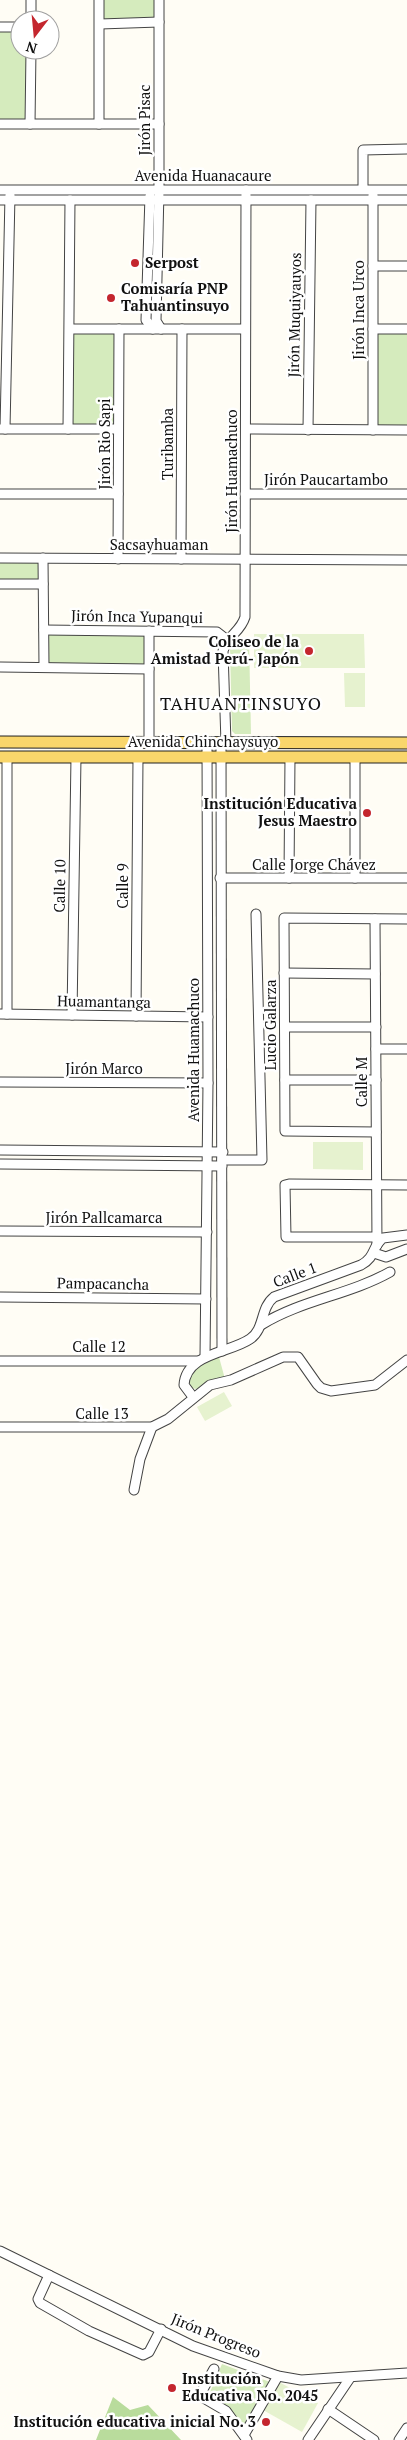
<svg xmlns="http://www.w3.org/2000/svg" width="407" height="2440" font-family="'PT Serif',serif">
<rect width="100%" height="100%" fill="#fffdf5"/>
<g fill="#d5ebbd">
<rect x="103" y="0" width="53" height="19"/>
<polygon points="0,31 20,31 20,50 26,50 26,121 0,121"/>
<polygon points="72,332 116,332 116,426 71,426"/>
<rect x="373" y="332" width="34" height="95"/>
<polygon points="0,561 39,561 40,582 0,581"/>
<polygon points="46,632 146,633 146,667 46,665"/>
<polygon points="249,639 251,734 235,734 232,731 230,648"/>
<path d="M219,1357l6,22 -15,2 -13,8 -6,-1 -2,-6c4,-15 18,-20 30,-25z"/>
<polygon points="222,2364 270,2382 248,2423 240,2423 230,2411 208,2397"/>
</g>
<polygon fill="#b9dc9c" points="113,2397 130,2410 148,2405 181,2440 96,2440"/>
<g fill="#e6f2cf">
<polygon points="254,634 364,634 365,668 254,668"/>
<polygon points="344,673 365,673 365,707 345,707"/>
<polygon points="313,1142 363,1142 363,1170 313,1169"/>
<polygon points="224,1392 232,1406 205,1421 197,1407"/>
<polygon points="279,2382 318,2403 302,2432 263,2410"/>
</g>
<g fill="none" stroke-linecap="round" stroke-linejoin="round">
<defs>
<g id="minor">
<polyline points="159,0 159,190 156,321 161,329"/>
<polyline points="31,20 31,0"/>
<polyline points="100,24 159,22"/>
<polyline points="0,27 20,27"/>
<polyline points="0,124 159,124"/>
<polyline points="30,124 31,50"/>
<polyline points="99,124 99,0"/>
<polyline points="363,189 363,150 407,149"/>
<polyline points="0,190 407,190"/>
<polyline points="150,196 146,320 153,329"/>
<polyline points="0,200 407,200"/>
<polyline points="373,266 407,266"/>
<polyline points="70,329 245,329"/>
<polyline points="373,329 407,329"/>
<polyline points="0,429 118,429"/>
<polyline points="5,429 10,195"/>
<polyline points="68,429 70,200"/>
<polyline points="246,429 407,430"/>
<polyline points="308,430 311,200"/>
<polyline points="373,430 373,195"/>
<polyline points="0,494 118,494"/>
<polyline points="245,494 407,494"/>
<polyline points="0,558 407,560"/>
<polyline points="43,558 44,667"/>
<polyline points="118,559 119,329"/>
<polyline points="181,559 182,329"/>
<polyline points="0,584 43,584"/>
<polyline points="44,630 217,632 226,639"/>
<polyline points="0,667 149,669"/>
<polyline points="149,743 149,631"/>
<polyline points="221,743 222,1351"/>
<path d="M226,743l-3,-92c5,-17 17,-18 22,-34l1,-427"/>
<polyline points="355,757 355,878"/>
<polyline points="220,878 407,878"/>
<polyline points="289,878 290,757"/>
<polyline points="375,919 377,1245"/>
<polyline points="284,973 375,974"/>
<polyline points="0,1014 208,1017"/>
<polyline points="7,1014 7,757"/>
<polyline points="72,1015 76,757"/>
<polyline points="136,1016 138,757"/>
<polyline points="285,1027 376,1027"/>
<polyline points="376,1049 407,1049"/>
<polyline points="285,1080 376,1080"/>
<polyline points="0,1082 208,1083"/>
<polyline points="376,1132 285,1131 284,918 407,919"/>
<polyline points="0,1150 223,1152"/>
<polyline points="222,1160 262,1160 256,914"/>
<polyline points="0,1164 222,1166"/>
<polyline points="0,1231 207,1232"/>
<polyline points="376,1237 286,1237 285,1185 289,1184 407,1185"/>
<polyline points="374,1253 386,1257 407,1249"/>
<polyline points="0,1297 206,1299"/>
<path d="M261,1325c40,-25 88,-30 129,-53"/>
<polyline points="205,1357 208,1083 207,743"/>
<polyline points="0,1361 198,1361"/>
<path d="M193,1397l-9,-12c2,-32 46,-32 66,-46 15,-10 10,-31 24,-42l87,-32c15,-8 11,-19 22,-27l24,-3"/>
<polyline points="0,1427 152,1427 168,1419 210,1385 231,1380 283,1357 298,1357 317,1384 321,1388 331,1391 375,1385 407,1360"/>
<polyline points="134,1490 140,1459 152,1427"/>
<polyline points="0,2251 193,2346 278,2376 301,2380 407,2373"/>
<polyline points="49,2275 38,2299 40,2303 89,2331 143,2355 149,2352 161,2329"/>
<polyline points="214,2369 202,2391 202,2397 226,2411 247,2440"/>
<polyline points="328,2409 374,2440"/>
<polyline points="244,2435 278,2376"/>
<polyline points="308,2440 350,2378"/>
<polyline points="399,2440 407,2428"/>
</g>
<g id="major">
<polyline points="0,742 407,743"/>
<polyline points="0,757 407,757"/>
</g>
</defs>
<use href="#minor" stroke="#444" stroke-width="11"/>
<use href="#major" stroke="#222" stroke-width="13"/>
<use href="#minor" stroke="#fff" stroke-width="9"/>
<use href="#major" stroke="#f9d66b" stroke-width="11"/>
</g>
<g fill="#c4262e" stroke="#fff" stroke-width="2">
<circle cx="135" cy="263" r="5"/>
<circle cx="111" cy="298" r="5"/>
<circle cx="309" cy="651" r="5"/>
<circle cx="367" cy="813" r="5"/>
<circle cx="172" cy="2388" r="5"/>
<circle cx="266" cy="2422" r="5"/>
</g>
<g text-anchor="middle" stroke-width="5" stroke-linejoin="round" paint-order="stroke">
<g font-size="15" fill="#111" stroke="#fff">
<text transform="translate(145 120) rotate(-90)" y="5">Jirón Pisac</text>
<text x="203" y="181">Avenida Huanacaure</text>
<text transform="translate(359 310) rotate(-90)" y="5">Jirón Inca Urco</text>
<text transform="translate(295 315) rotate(-89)" y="5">Jirón Muquiyauyos</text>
<text transform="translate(105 444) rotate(-90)" y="5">Jirón Rio Sapi</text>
<text transform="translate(168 444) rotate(-90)" y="5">Turibamba</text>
<text transform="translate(232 471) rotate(-90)" y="5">Jirón Huamachuco</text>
<text x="326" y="485">Jirón Paucartambo</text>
<text x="159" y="550">Sacsayhuaman</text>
<text transform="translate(137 617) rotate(1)" y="5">Jirón Inca Yupanqui</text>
<text x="203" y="747">Avenida Chinchaysuyo</text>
<text x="314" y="870">Calle Jorge Chávez</text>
<text transform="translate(60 886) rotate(-89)" y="5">Calle 10</text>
<text transform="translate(123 886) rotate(-90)" y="5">Calle 9</text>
<text transform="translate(104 1002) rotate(1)" y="5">Huamantanga</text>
<text transform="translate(271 1025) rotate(-90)" y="5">Lucio Galarza</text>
<text transform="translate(194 1050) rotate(-90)" y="5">Avenida Huamachuco</text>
<text x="104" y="1074">Jirón Marco</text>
<text transform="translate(362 1082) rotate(-90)" y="5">Calle M</text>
<text x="104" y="1223">Jirón Pallcamarca</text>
<text transform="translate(295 1275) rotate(-21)" y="5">Calle 1</text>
<text transform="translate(103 1284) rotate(1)" y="5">Pampacancha</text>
<text x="99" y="1352">Calle 12</text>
<text x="102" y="1419">Calle 13</text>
<text transform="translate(216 2336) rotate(22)" y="5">Jirón Progreso</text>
</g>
<g font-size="15" font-weight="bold" fill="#111" stroke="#fff" text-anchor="start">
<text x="145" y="268">Serpost</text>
<text x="121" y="294">Comisaría PNP<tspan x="121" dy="17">Tahuantinsuyo</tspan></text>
<text x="299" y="647" text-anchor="end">Coliseo de la<tspan x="299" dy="17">Amistad Perú- Japón</tspan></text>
<text x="357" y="809" text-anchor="end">Institución Educativa<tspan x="357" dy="17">Jesus Maestro</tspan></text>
<text x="182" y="2384">Institución<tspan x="182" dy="17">Educativa No. 2045</tspan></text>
<text x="256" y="2427" text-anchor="end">Institución educativa inicial No. 3</text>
</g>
<g font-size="18" letter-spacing="1" fill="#111" stroke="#fff">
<text x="241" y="710">TAHUANTINSUYO</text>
</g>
</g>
<g transform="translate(35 35) rotate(196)"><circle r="24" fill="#ffffff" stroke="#a0a0a0"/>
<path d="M0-4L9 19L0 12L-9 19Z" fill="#c4262e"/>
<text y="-8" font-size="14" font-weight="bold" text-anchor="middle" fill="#111111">N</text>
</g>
</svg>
